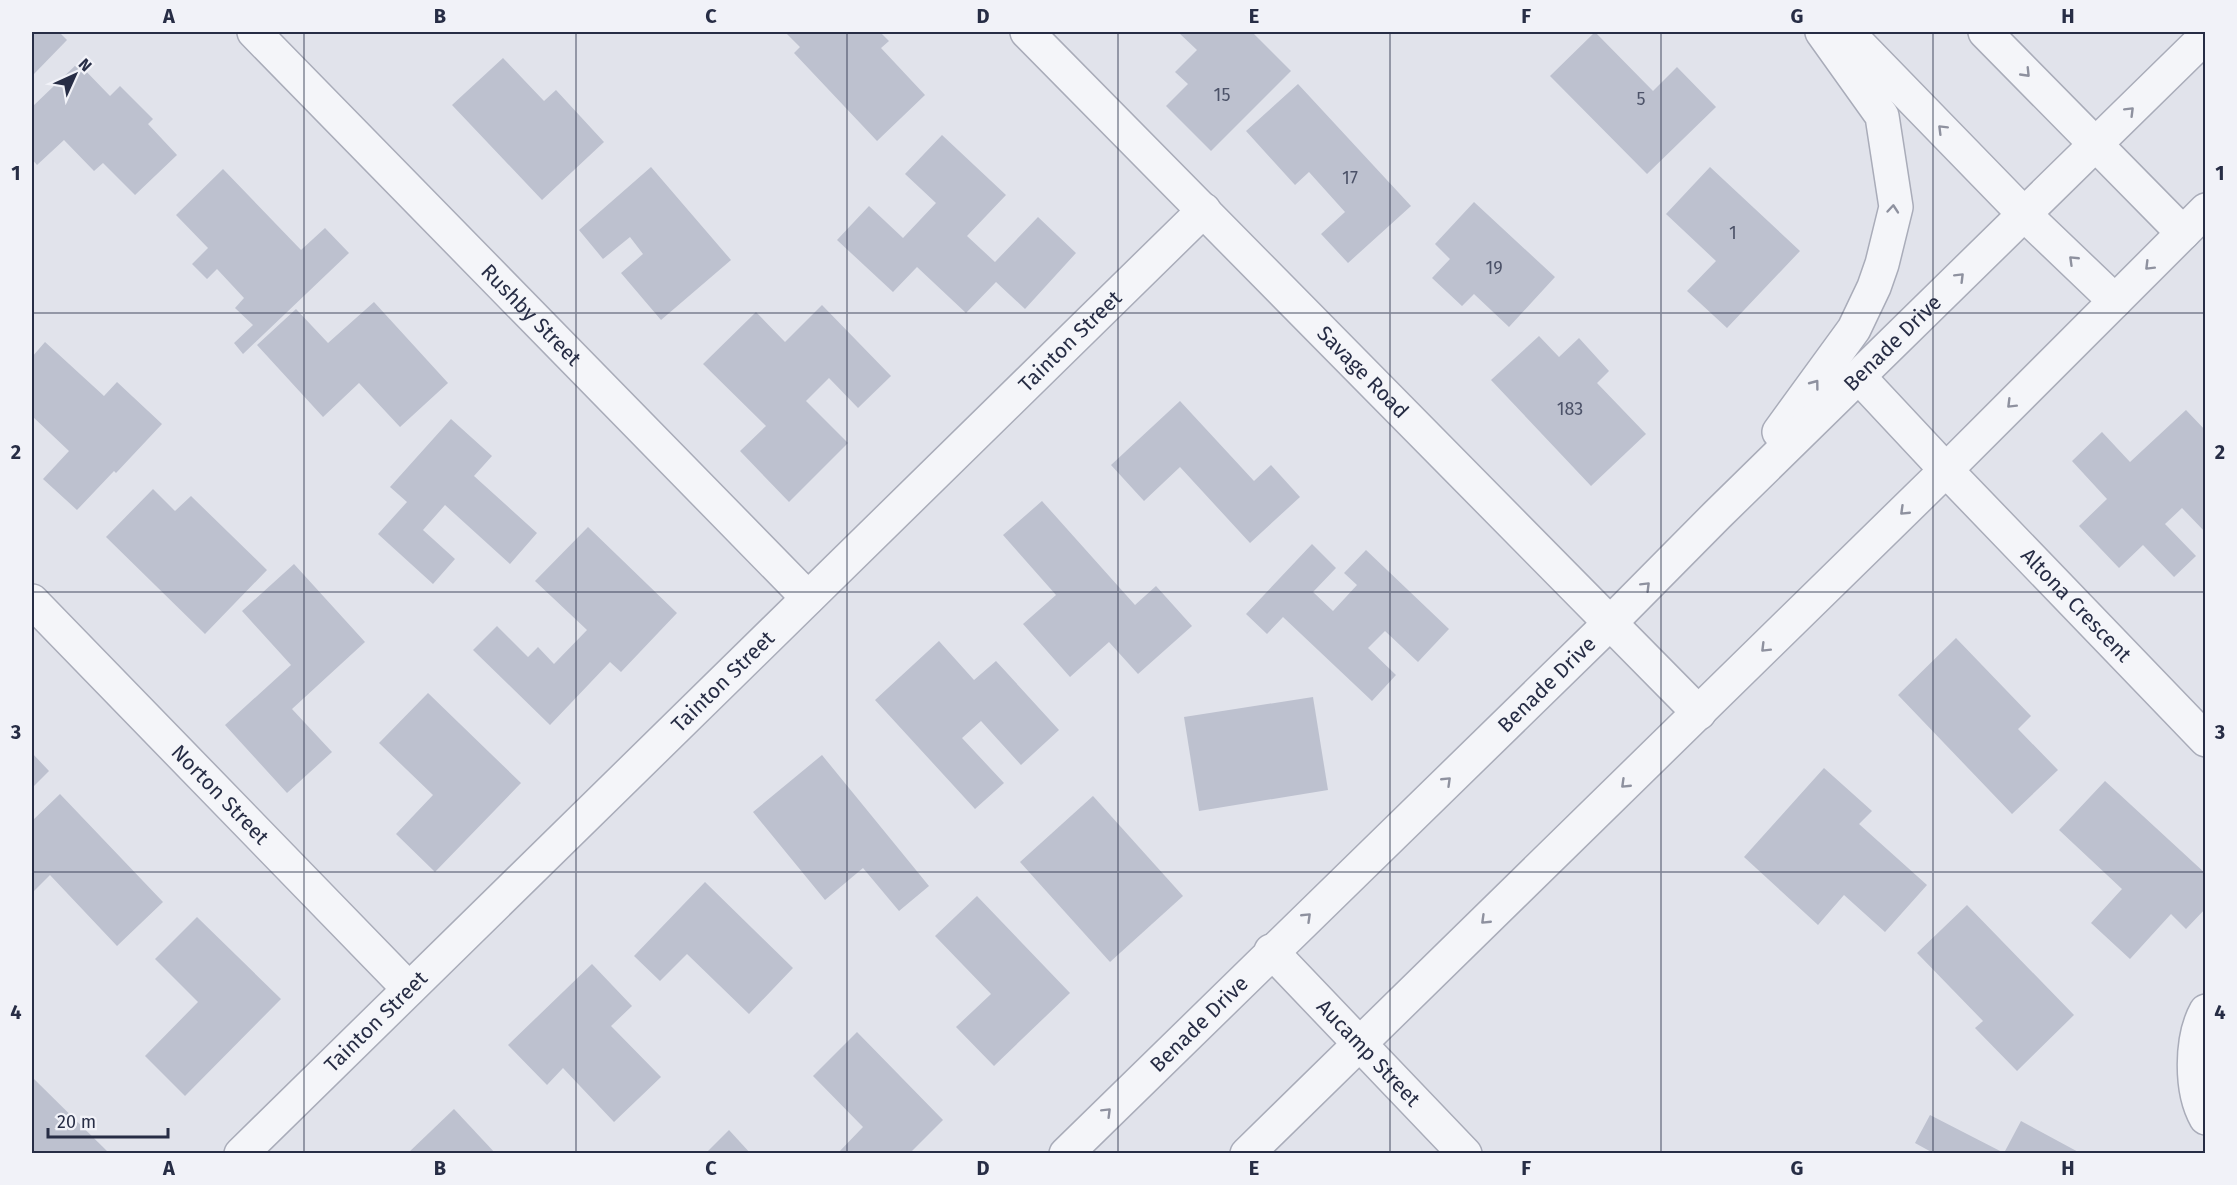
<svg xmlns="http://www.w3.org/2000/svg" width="2237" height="1185" font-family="'Fira Sans',sans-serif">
<rect width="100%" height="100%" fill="#e1e3eb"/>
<g fill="#bdc1cf">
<polygon points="32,32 59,32 67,40 32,76"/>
<polygon points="785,32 880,32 889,41 881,48 925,95 877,141 794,53 800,47"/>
<polygon points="1178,32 1252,32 1291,71 1211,151 1166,106 1188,84 1175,72 1197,50"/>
<polygon points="1595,32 1653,91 1677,67 1716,107 1647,174 1550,76"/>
<polygon points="503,58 544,101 556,90 604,142 542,200 452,105"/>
<polygon points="78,63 110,96 120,86 153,119 148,124 177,155 135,195 103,163 94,171 64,140 37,165 32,159 32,107"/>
<polygon points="1298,84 1411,206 1348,263 1321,234 1345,212 1309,172 1295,185 1246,131"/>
<polygon points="942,135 1006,195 967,236 995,262 1038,217 1076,253 1025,309 996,282 966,313 917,267 893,292 837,240 869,206 903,238 936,203 905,174"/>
<polygon points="651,167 731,260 661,320 621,273 643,254 630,237 603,259 579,230"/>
<polygon points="1710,167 1800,251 1727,328 1687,291 1716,261 1666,214"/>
<polygon points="223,169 301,250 325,228 349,253 243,354 234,343 253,325 235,308 244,298 217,269 207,279 192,264 208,248 176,215"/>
<polygon points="1474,202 1555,277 1509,327 1474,294 1462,306 1432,278 1450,259 1435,244"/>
<polygon points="374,302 448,383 400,427 359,383 323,417 257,345 296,309 328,343"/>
<polygon points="822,305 891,376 858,408 829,378 806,401 848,443 789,502 740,451 766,426 703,364 756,312 785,342"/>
<polygon points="1539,336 1559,357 1579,338 1609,371 1597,383 1646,434 1591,486 1491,380"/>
<polygon points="45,342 104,396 117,382 162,424 116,473 114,471 77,510 43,479 69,451 32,416 32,357"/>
<polygon points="1180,401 1254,481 1271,465 1300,497 1250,543 1180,467 1144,501 1111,465"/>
<polygon points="2186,410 2206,431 2206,533 2182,508 2165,524 2196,556 2174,577 2143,545 2119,568 2079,526 2107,499 2072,461 2102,432 2130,462"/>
<polygon points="451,419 492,456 474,476 537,533 510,564 445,505 423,530 455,559 433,584 378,534 407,502 390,487"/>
<polygon points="153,489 175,511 191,496 267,570 205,634 106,537"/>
<polygon points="1042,501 1135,605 1156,586 1192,626 1138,674 1109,642 1070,677 1023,624 1056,595 1003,535"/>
<polygon points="588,527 677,613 621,672 610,662 550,725 473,650 497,626 528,657 538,647 554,664 587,630 535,581"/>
<polygon points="1312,544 1336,568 1313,592 1333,611 1357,585 1344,573 1366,550 1449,629 1418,662 1385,631 1368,648 1396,675 1372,701 1283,617 1267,634 1246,614"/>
<polygon points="294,564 365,642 292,709 332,752 287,793 225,725 291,665 242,611"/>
<polygon points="1956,638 2031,716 2018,729 2058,770 2012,814 1898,695"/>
<polygon points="939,641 974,680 996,661 1059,730 1021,765 981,721 962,738 1004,783 975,809 875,700"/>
<polygon points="428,693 521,783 435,872 396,834 433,795 379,743"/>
<polygon points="1313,697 1328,790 1199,811 1184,717"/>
<polygon points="32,753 49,771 32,788"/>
<polygon points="822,755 929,886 899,911 863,868 825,900 753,812"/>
<polygon points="1824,768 1872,811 1859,824 1927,885 1885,932 1844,895 1818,925 1744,857"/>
<polygon points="2105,781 2206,874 2206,908 2186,929 2171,914 2130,959 2091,923 2122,889 2059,830"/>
<polygon points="60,794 163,902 117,946 50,875 32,893 32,821"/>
<polygon points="1093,796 1183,896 1110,962 1020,862"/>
<polygon points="705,882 793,968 749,1014 687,954 660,981 634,956"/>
<polygon points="977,896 1070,993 994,1066 956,1027 991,994 935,936"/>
<polygon points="1967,905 2074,1015 2017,1071 1975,1028 1983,1021 1917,953"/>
<polygon points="197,917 281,999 185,1096 145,1056 198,1002 155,959"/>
<polygon points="592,964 632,1006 611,1026 661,1077 614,1122 563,1068 547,1085 508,1045"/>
<polygon points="857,1032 943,1120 909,1154 837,1154 863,1127 813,1076"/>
<polygon points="33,1078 110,1154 32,1154 32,1080"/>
<polygon points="454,1109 496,1154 407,1154"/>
<polygon points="1930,1115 2004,1153 2021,1121 2082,1154 1935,1154 1915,1143"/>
<polygon points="729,1130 751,1154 705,1154"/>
</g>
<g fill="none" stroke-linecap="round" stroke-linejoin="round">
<defs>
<g id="minor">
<path id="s1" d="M254,32l554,566"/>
<path id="s2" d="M1027,32l672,681"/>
<path id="s3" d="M1859,377l87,93 260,270"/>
<path id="s4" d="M32,601l377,388"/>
<path id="s5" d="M1271,951l194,203"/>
<path d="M2206,1011c-15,27 -16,79 0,107"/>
<path id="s6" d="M241,1154l963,-944"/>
</g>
<g id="tertiary">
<polyline points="1847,32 2024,214 2115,301"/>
<polyline points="1985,32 2183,233"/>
<polyline points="1779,432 1854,329 1874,287 1882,264 1896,207 1882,116 1822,32"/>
<path id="s7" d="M1066,1154l545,-532 106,-107 489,-479"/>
<polyline points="1247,1154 1946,470 2206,210"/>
</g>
</defs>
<use href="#minor" stroke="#a9acb9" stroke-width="36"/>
<use href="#tertiary" stroke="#a9acb9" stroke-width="36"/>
<use href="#minor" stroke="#f4f5f9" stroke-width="33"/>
<use href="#tertiary" stroke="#f4f5f9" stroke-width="33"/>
</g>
<defs><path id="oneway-chevron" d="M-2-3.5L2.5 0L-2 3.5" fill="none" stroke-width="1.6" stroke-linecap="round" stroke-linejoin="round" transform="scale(1.5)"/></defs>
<g stroke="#8e919f">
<use href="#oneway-chevron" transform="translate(2026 73) rotate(46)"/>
<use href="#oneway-chevron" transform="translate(2130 111) rotate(-45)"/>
<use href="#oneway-chevron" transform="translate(1942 129) rotate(-135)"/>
<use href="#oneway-chevron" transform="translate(1893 209) rotate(-85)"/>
<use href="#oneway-chevron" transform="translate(2073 260) rotate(-136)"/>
<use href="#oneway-chevron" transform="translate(2149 266) rotate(135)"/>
<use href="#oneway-chevron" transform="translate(1960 277) rotate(-45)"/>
<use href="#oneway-chevron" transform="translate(1815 384) rotate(-53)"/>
<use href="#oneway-chevron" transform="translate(2011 404) rotate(135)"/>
<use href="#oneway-chevron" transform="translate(1904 511) rotate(136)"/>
<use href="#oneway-chevron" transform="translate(1646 586) rotate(-45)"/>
<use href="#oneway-chevron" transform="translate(1765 648) rotate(135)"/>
<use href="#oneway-chevron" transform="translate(1447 781) rotate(-44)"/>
<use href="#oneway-chevron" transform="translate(1625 784) rotate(136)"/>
<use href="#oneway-chevron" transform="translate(1307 917) rotate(-44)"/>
<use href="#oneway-chevron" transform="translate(1485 920) rotate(136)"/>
<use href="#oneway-chevron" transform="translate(1107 1112) rotate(-45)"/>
</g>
<path fill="none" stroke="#272d45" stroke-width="1.5" stroke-opacity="0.55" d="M304,32v1122M576,32v1122M847,32v1122M1118,32v1122M1390,32v1122M1661,32v1122M1933,32v1122M32,313h2174M32,592h2174M32,872h2174"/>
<g text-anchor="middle" stroke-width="4.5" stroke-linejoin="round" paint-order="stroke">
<g font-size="18" fill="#4c5268">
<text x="1222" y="101">15</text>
<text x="1641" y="105">5</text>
<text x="1350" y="184">17</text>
<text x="1733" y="239">1</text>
<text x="1494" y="274">19</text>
<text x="1570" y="415">183</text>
</g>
<g font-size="21" fill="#272d45" stroke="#f1f2f8">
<text dy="7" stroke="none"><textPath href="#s1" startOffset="396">Rushby Street</textPath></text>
<text dy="7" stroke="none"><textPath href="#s6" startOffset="1161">Tainton Street</textPath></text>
<text dy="7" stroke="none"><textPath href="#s7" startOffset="1158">Benade Drive</textPath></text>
<text dy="7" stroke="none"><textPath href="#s2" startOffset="478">Savage Road</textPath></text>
<text dy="7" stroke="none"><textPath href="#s3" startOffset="315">Altona Crescent</textPath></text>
<text dy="7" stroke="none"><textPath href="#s6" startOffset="675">Tainton Street</textPath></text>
<text dy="7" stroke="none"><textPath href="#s7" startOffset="672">Benade Drive</textPath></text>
<text dy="7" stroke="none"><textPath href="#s4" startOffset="270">Norton Street</textPath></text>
<text dy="7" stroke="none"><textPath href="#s6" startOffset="189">Tainton Street</textPath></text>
<text dy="7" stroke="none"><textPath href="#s7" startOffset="186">Benade Drive</textPath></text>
<text dy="7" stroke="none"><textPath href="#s5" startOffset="141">Aucamp Street</textPath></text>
</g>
</g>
<rect width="2237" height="1185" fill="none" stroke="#f1f2f8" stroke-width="66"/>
<g transform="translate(75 75) rotate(45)" stroke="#f1f2f8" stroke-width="4.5" paint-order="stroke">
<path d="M0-4.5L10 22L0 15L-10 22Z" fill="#272d45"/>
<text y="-9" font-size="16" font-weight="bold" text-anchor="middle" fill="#272d45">N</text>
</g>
<path d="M48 1128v9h120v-9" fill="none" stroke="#272d45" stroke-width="3"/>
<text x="57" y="1128" font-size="18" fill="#272d45" stroke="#f1f2f8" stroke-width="4.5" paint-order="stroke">20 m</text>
<rect x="33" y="33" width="2171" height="1119" fill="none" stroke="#272d45" stroke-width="2"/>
<g font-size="20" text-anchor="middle" font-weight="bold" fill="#272d45">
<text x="169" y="23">A</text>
<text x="440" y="23">B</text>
<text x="711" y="23">C</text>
<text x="983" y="23">D</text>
<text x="1254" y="23">E</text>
<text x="1526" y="23">F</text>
<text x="1797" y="23">G</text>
<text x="2068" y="23">H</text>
<text x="16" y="180">1</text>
<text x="2220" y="180">1</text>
<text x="16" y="459">2</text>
<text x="2220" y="459">2</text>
<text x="16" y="739">3</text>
<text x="2220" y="739">3</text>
<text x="16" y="1019">4</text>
<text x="2220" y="1019">4</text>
<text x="169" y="1175">A</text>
<text x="440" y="1175">B</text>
<text x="711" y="1175">C</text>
<text x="983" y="1175">D</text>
<text x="1254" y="1175">E</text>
<text x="1526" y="1175">F</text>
<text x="1797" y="1175">G</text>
<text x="2068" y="1175">H</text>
</g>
</svg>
